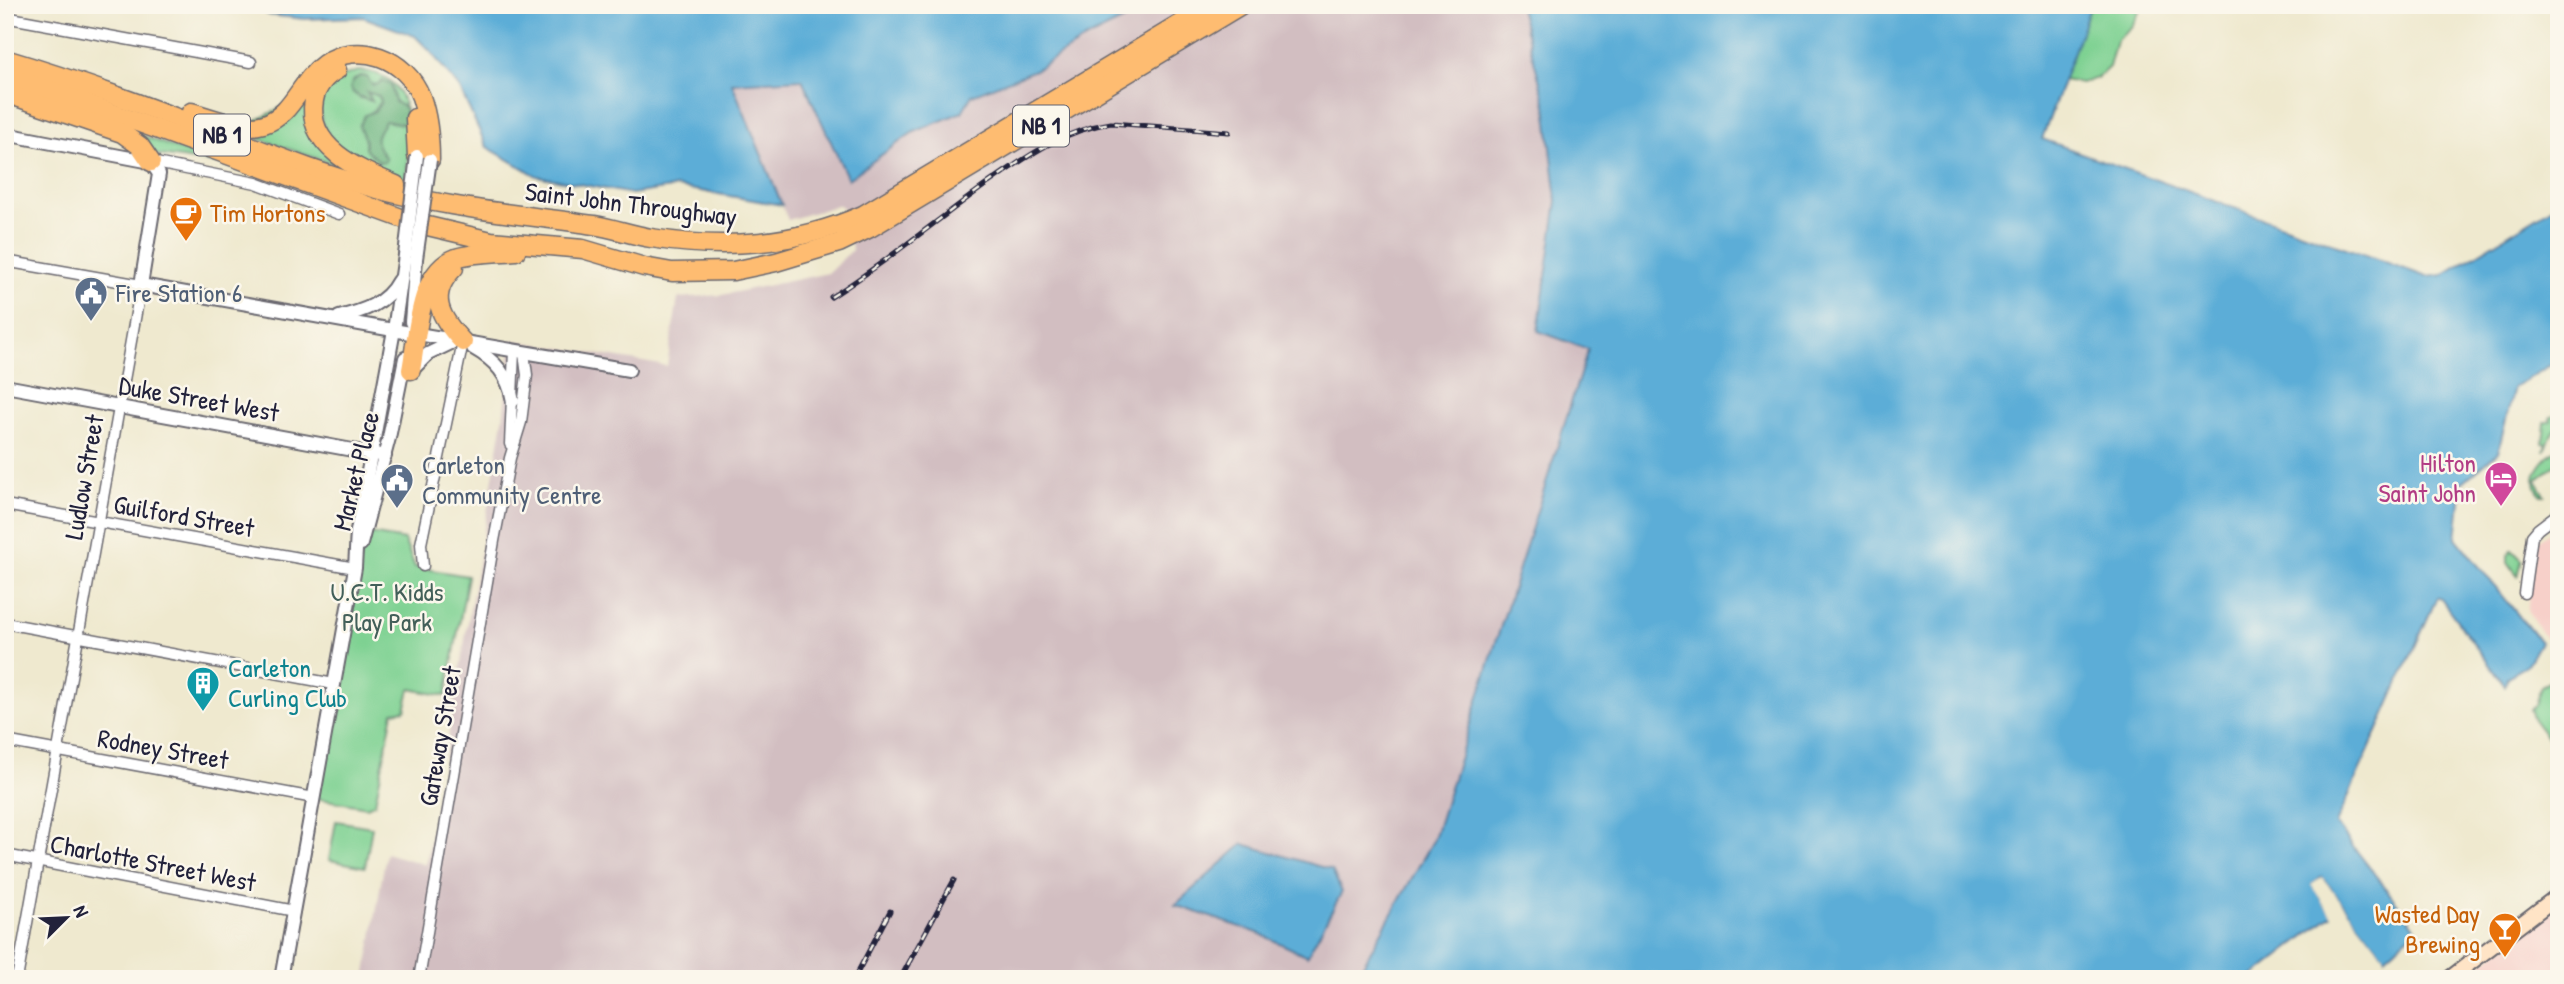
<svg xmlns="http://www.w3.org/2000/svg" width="2564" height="984" font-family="'Patrick Hand',sans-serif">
<rect width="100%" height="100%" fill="#fbf7ec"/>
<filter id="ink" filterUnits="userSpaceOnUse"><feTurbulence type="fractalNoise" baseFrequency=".0143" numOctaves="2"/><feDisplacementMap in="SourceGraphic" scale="14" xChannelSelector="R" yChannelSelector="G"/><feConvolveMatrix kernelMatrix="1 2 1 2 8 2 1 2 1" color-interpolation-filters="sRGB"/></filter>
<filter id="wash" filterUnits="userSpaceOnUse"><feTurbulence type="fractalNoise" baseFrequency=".00686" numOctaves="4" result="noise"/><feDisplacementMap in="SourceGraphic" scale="28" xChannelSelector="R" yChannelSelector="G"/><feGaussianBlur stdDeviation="1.57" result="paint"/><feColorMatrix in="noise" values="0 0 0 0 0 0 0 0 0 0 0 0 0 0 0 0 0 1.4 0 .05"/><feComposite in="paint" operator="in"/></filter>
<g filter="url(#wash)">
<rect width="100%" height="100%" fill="#efe9cf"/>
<g fill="#f7d0c9">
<polygon points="2559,525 2559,660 2527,611 2537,541"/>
<polygon points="2559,906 2559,979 2461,979"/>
</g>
<polygon fill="#d2bec1" points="1154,5 1516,5 1520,8 1546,105 1557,201 1538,331 1588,348 1434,839 1355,979 365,979 386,853 426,865 503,420 512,340 667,366 678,298 722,295 828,273 852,250 847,212 839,205 788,220 731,83 802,79 848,178 912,133 962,112 972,95 1035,70 1087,38"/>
<g fill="#7ed192" stroke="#507a66" stroke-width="2" fill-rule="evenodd">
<polygon points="2091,5 2143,5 2132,26 2116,41 2109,67 2097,78 2081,83 2062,80"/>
<path d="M359,71c59,1 51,69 47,109 -21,-7 -49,-13 -65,-29 -31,-30 -28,-70 18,-80zM364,76l8,9h14l6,3 1,11 15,19 -6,6 -17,-3c-10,16 -15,21 1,37l-1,3 -6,1c-12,-12 -13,-24 -18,-39 7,-8 13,-13 20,-21l-2,-6 -12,-4 5,9 -12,-3 -8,-6c-1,-9 2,-15 12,-16z"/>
<polygon points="307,94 339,166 236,131"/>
<polygon points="138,134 216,163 152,154 138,137"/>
<polygon points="2558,412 2559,424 2552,433 2545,451 2547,444 2543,443 2545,423 2551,421 2550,418"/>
<path d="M2559,448v14l-23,18 9,15h-3c-18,-16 2,-37 17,-47z"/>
<polygon points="365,533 404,540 415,567 468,576 446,696 410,689 405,710 393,712 375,803 367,807 314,798"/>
<polygon points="2512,550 2522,560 2518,576 2508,562 2508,555"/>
<polygon points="2559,677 2559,753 2535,722 2530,709 2535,705 2541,686"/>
<polygon points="336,821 372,827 365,867 329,860"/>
</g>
<path fill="#66b37c" stroke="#446a5c" stroke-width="2" d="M360,76l7,1 5,8 6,-1 4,-3 9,4 4,17 11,6 -1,6 3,4 -3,6 -20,-3c-11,16 -12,20 1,38l-1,2 -5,1 -15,-13v-9l-6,-14 6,-11 10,-4 6,-9 -2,-6 -12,-4 5,9c-10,-3 -16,-4 -22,-13l3,-7z"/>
<g fill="#5cadd7" stroke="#3f6889" stroke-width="2">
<polygon points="251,5 1154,5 1087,38 1035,70 972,95 962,112 912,133 848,179 802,79 732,83 782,205 677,187 632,194 537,176 487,147 460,89 430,51 415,36 363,17 304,19 269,15"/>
<path d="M1516,5h575l-49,134 385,138 16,-2 116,-72v157l-45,27 -16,65 -36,31 -6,55 84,104c-15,24 -7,21 -33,35l-2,9 -64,-87 -4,-2 -101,227 81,105 -32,28 -63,-80 -10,8 20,30 -82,64h-895l79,-140 154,-490 -50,-18 19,-130 -11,-96 -26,-97z"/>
<polygon points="1243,844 1332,870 1342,892 1307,956 1258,933 1175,905"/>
</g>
<polygon fill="#efe9cf" points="2322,877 2385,957 2382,959 2322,882 2316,886 2335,914 2334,919 2311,885"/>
</g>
<g filter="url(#ink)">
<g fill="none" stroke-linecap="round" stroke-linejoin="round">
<defs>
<g id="minor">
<polyline points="5,17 251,62"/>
<polyline points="151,162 256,183 339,214"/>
<polyline points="5,261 141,285 17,979"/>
<polyline points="510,444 514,351"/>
<polyline points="5,505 355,568"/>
<polyline points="423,566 421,544 463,342"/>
<polyline points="2524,593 2532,536 2538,529 2559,513"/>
<polyline points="5,623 334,684"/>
<polyline points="5,741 314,798"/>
<polyline points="5,855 294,911"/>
<polyline points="419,979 494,541 510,458 521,422 527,375 524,353"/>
</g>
<g id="tertiary">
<polyline points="5,134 151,162 159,174 141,285 410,333"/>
<path d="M339,317c24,-6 47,-13 59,-36"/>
<polyline points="411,322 416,259"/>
<polyline points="418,334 629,370"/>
<path d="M473,348c23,13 35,27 40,53"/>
<polyline points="411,371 428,354 455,341"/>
<polyline points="5,386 385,456"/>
<polyline points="361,544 389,438 405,358"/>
<polyline points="281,979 355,568 357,531 394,330 405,255"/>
</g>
<polyline id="secondary" points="2449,979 2559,895"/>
<g id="motorway">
<path d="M5,59c78,23 154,52 230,81 44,17 89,35 135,47 73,21 149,27 224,38 19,3 38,10 57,13 74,12 143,7 212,-23l349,-210"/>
<path d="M337,70c-12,6 -21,18 -23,30 -9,48 46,70 82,85"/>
<polyline points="5,76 49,90 415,223 491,241 583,249 644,267 672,272 733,271 776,262 839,243 870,228 1241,5"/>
<polyline points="5,93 122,133 140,146 151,162"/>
<path d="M191,112c22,6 50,19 73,12 29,-9 36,-43 60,-60 34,-24 82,-6 97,33 7,20 9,41 9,63"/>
<polyline points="415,118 417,156"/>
<path d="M454,268c-28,27 -13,51 9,74"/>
<path d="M411,370c7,-35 7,-98 45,-112 18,-6 41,-5 60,-7"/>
</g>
</defs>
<use href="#minor" stroke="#6a686f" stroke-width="13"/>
<use href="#tertiary" stroke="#6a686f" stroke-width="16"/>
<use href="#secondary" stroke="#6a686f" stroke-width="18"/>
<use href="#motorway" stroke="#6a686f" stroke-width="21"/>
<use href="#minor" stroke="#fff" stroke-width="10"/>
<use href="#tertiary" stroke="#fff" stroke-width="12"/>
<use href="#secondary" stroke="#ffe4c6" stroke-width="14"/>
<use href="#motorway" stroke="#febc71" stroke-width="18"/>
<defs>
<g id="rail">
<path d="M831,297c55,-34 104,-76 156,-113 39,-27 76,-54 124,-61l118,9"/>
<polyline points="854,979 890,911"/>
<polyline points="900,979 954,880"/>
</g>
</defs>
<use href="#rail" stroke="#22223b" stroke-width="5"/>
<use href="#rail" stroke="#fbf7ec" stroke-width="2.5" stroke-dasharray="8" stroke-linecap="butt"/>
<defs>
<g id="tertiary-bridge">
<polyline points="405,255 417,156"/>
<polyline points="416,259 430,160"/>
</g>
</defs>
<use href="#tertiary-bridge" stroke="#6a686f" stroke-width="16" stroke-linecap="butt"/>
<use href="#tertiary-bridge" stroke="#fff" stroke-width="12"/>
</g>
</g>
<defs>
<symbol id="cafe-pin" viewBox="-11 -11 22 30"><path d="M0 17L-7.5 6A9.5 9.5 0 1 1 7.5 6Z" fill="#e8710a" stroke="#fbf7ec"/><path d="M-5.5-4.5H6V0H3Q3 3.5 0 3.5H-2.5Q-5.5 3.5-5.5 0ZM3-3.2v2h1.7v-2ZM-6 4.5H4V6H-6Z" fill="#fff"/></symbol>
<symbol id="civic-pin" viewBox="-11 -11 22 30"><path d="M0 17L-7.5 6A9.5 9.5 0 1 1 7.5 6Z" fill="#5c6f8a" stroke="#fbf7ec"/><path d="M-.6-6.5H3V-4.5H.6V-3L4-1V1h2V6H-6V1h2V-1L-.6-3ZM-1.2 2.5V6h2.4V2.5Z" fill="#fff"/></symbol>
<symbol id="hotel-pin" viewBox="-11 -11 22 30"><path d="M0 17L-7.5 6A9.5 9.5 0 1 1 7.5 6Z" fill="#d1479c" stroke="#fbf7ec"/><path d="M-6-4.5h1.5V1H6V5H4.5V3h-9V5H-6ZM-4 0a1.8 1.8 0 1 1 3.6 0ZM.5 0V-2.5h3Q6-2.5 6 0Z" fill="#fff"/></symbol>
<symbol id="building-pin" viewBox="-11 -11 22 30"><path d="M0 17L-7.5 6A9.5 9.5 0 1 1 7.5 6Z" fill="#0f9aa8" stroke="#fbf7ec"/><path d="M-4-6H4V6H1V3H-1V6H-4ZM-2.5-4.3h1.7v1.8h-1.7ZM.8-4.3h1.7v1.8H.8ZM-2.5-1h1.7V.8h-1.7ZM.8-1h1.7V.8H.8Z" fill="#fff"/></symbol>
<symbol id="bar-pin" viewBox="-11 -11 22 30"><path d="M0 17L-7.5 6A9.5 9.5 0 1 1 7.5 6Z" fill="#e8710a" stroke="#fbf7ec"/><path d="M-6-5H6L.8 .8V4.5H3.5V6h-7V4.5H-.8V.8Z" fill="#fff"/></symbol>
</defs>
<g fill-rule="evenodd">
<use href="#cafe-pin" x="167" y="194" width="38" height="52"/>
<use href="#civic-pin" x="72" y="274" width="38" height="52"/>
<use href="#hotel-pin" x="2482" y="459" width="38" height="52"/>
<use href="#civic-pin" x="378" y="461" width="38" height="52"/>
<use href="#building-pin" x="184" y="664" width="38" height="52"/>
<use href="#bar-pin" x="2486" y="910" width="38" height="52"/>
</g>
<g text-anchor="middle" stroke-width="5" stroke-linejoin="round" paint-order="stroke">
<g fill="#fbf7ec" stroke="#636270" stroke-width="2">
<rect x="1013" y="105.5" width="56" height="41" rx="5"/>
<rect x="194" y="114.5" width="56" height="41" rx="5"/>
</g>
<g font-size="24" font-weight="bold" fill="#22223b">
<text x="1041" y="134">NB 1</text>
<text x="222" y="143">NB 1</text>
</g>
<g font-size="26" fill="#22223b" stroke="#fbf7ec">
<text transform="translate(631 204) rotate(7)" y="9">Saint John Throughway</text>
<text transform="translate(199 399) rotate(10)" y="9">Duke Street West</text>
<text transform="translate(356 471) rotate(-76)" y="9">Market Place</text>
<text transform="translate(84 477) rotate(-80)" y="9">Ludlow Street</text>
<text transform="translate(184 516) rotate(10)" y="9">Guilford Street</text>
<text transform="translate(440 736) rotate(-80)" y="9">Gateway Street</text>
<text transform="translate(163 749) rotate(10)" y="9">Rodney Street</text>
<text transform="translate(153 863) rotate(11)" y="9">Charlotte Street West</text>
</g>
<g font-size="26" fill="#c56008" stroke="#fbf7ec" text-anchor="start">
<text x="210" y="222">Tim Hortons</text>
<text x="2480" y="923" text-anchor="end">Wasted Day<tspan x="2480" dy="30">Brewing</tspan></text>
</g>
<g font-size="26" fill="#4e5e75" stroke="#fbf7ec" text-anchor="start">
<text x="116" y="302">Fire Station 6</text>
<text x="422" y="474">Carleton<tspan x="422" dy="30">Community Centre</tspan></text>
</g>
<g font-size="26" fill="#b23c85" stroke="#fbf7ec" text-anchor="end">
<text x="2476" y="472">Hilton<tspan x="2476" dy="30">Saint John</tspan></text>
</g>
<g font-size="26" fill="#425f59" stroke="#fbf7ec">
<text x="387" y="601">U.C.T. Kidds<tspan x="387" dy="30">Play Park</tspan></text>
</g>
<g font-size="26" fill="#0d838f" stroke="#fbf7ec" text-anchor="start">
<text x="228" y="677">Carleton<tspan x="228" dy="30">Curling Club</tspan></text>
</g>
</g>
<rect width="2564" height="984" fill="none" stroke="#fbf7ec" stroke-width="28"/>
<g transform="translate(66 918) rotate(66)" stroke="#fbf7ec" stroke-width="5" paint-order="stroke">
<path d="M0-5L12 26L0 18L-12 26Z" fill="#22223b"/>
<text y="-10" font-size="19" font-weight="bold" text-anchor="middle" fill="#22223b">N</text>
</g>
</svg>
